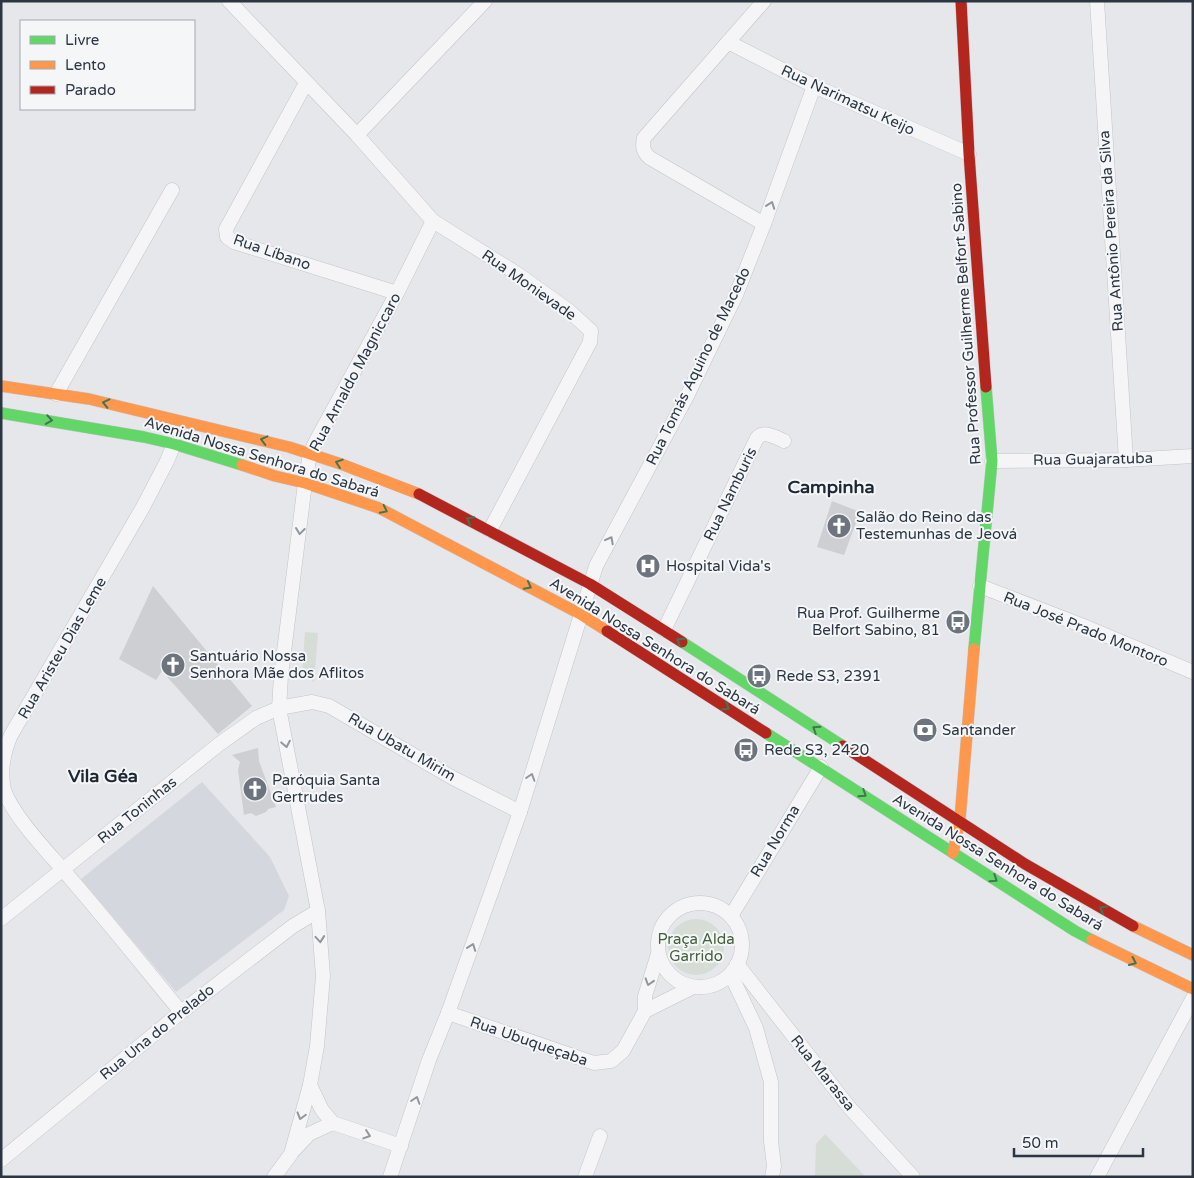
<svg xmlns="http://www.w3.org/2000/svg" width="1194" height="1178" font-family="'Varela Round',sans-serif">
<rect width="100%" height="100%" fill="#e5e7ea"/>
<polygon fill="#d4d7dd" points="202,782 270,857 289,896 284,910 176,992 81,879"/>
<g fill="#d6ddd6">
<polygon points="305,632 318,633 314,682 302,674"/>
<circle cx="696" cy="947" r="28"/>
<polygon points="825,1134 862,1173 865,1177 815,1177 816,1144"/>
</g>
<g fill="#cdcfd2">
<polygon points="832,501 860,512 844,555 817,547"/>
<polygon points="153,586 252,706 218,734 162,671 156,680 119,659"/>
<polygon points="258,748 259,761 276,807 268,809 266,812 256,816 251,813 244,815 238,770 240,762 232,755"/>
</g>
<g fill="none" stroke-linecap="round" stroke-linejoin="round">
<defs>
<g id="street">
<polyline points="229,1 357,135 433,221 519,275 568,310 591,331 590,342 490,530"/>
<polyline points="1097,1 1126,460"/>
<polyline points="728,42 814,86 969,154"/>
<polyline points="306,83 226,229 227,237 234,242 397,293"/>
<polyline points="357,135 485,1"/>
<path d="M764,224l-114,-66c-7,-6 -8,-11 -6,-20l120,-137"/>
<polyline points="56,394 172,190"/>
<path d="M174,444l-7,17 -24,46 -132,228c-8,18 -11,36 -7,55 10,28 46,64 66,88 38,44 74,89 111,134"/>
<polyline points="992,461 1126,460 1193,456"/>
<polyline points="980,586 1081,625 1193,672"/>
<path d="M664,630l93,-192c7,-8 18,-1 27,3"/>
<circle cx="700" cy="945" r="42"/>
<polyline points="731,916 821,767"/>
<polyline points="1,919 218,745 256,718 279,708 312,702 329,706 453,778 520,812"/>
<polyline points="737,964 849,1107 913,1177"/>
<polyline points="731,975 756,1028 771,1082 771,1141 774,1166 772,1177"/>
<polyline points="645,1011 693,987"/>
<polyline points="448,1013 594,1063 611,1061 623,1051 645,1011 645,996 658,954"/>
<polyline points="310,1085 322,1110 333,1123 401,1146"/>
<polyline points="294,1150 309,1134 333,1123"/>
<polyline points="1,1160 181,1012 293,926 318,911"/>
<polyline points="274,1177 291,1154 310,1085 317,1046 323,976 318,911 279,708 281,676 305,483 310,454 317,439 397,293 433,221"/>
<polyline points="390,1177 429,1060 448,1013 520,812 596,566 687,396 736,295 764,224 814,86"/>
<polyline points="585,1177 600,1136"/>
<polyline points="1097,1177 1193,998"/>
</g>
<g id="fast">
<polyline points="1,413 144,437 174,444 242,465"/>
<polyline points="682,642 843,746"/>
<polyline points="974,649 992,461 986,387"/>
<polyline points="766,733 1075,931 1092,940"/>
</g>
<g id="slow">
<polyline points="1,386 89,399 289,447 341,464 419,494"/>
<polyline points="242,465 275,476 305,483 379,508 582,615 607,631"/>
<polyline points="953,853 960,819 974,649"/>
<polyline points="1133,926 1193,955"/>
<polyline points="1092,940 1193,989"/>
</g>
<g id="jam">
<polyline points="961,1 969,154 986,387"/>
<polyline points="419,494 590,584 682,642"/>
<polyline points="607,631 766,733"/>
<polyline points="843,746 1025,864 1133,926"/>
</g>
</defs>
<use href="#street" stroke="#c3c5c8" stroke-width="15"/>
<use href="#fast" stroke="#c3c5c8" stroke-width="12"/>
<use href="#slow" stroke="#c3c5c8" stroke-width="12"/>
<use href="#jam" stroke="#c3c5c8" stroke-width="12"/>
<use href="#street" stroke="#f5f5f7" stroke-width="14"/>
<use href="#fast" stroke="#63d668" stroke-width="11"/>
<use href="#slow" stroke="#ff974d" stroke-width="11"/>
<use href="#jam" stroke="#b3261e" stroke-width="11"/>
</g>
<defs><path id="oneway-chevron" d="M-2-3.5L2.5 0L-2 3.5" fill="none" stroke-width="1.6" stroke-linecap="round" stroke-linejoin="round" transform="scale(1.25)"/></defs>
<g stroke="#90969d">
<use href="#oneway-chevron" transform="translate(771 205) rotate(-70)"/>
<use href="#oneway-chevron" transform="translate(300 531) rotate(97)"/>
<use href="#oneway-chevron" transform="translate(610 540) rotate(-62)"/>
<use href="#oneway-chevron" transform="translate(286 744) rotate(79)"/>
<use href="#oneway-chevron" transform="translate(531 777) rotate(-72)"/>
<use href="#oneway-chevron" transform="translate(320 939) rotate(85)"/>
<use href="#oneway-chevron" transform="translate(472 947) rotate(-70)"/>
<use href="#oneway-chevron" transform="translate(649 982) rotate(107)"/>
<use href="#oneway-chevron" transform="translate(416 1100) rotate(-72)"/>
<use href="#oneway-chevron" transform="translate(301 1116) rotate(106)"/>
<use href="#oneway-chevron" transform="translate(367 1135) rotate(19)"/>
</g>
<g stroke="#427652">
<use href="#oneway-chevron" transform="translate(106 403) rotate(-167)"/>
<use href="#oneway-chevron" transform="translate(49 420) rotate(9)"/>
<use href="#oneway-chevron" transform="translate(264 440) rotate(-166)"/>
<use href="#oneway-chevron" transform="translate(339 463) rotate(-161)"/>
<use href="#oneway-chevron" transform="translate(384 510) rotate(26)"/>
<use href="#oneway-chevron" transform="translate(470 520) rotate(-152)"/>
<use href="#oneway-chevron" transform="translate(528 586) rotate(28)"/>
<use href="#oneway-chevron" transform="translate(680 641) rotate(-147)"/>
<use href="#oneway-chevron" transform="translate(726 707) rotate(32)"/>
<use href="#oneway-chevron" transform="translate(816 729) rotate(-147)"/>
<use href="#oneway-chevron" transform="translate(863 794) rotate(33)"/>
<use href="#oneway-chevron" transform="translate(994 879) rotate(33)"/>
<use href="#oneway-chevron" transform="translate(1103 909) rotate(-151)"/>
<use href="#oneway-chevron" transform="translate(1133 962) rotate(25)"/>
</g>
<defs>
<symbol id="church-disc" viewBox="-11 -11 22 22"><circle r="9.5" fill="#6d747d" stroke="#f4f6f8"/><path d="M-1.2-6h2.4v3.5h3.3v2.4h-3.3V6h-2.4V-.1h-3.3v-2.4h3.3Z" fill="#fff"/></symbol>
<symbol id="hospital-disc" viewBox="-11 -11 22 22"><circle r="9.5" fill="#6d747d" stroke="#f4f6f8"/><path d="M-5-5h3v3.5h4V-5h3V5h-3V1.5h-4V5h-3Z" fill="#fff"/></symbol>
<symbol id="bus-disc" viewBox="-11 -11 22 22"><circle r="9.5" fill="#6d747d" stroke="#f4f6f8"/><path d="M-5-6H5V4H4V6H2V4H-2V6H-4V4H-5ZM-3.5-4V0h7V-4ZM-3.5 1.2v1.5H-2V1.2ZM2 1.2v1.5H3.5V1.2Z" fill="#fff"/></symbol>
<symbol id="bank-disc" viewBox="-11 -11 22 22"><circle r="9.5" fill="#6d747d" stroke="#f4f6f8"/><path d="M-6-4H6V4H-6ZM0-2.3a2.3 2.3 0 1 0 0 4.6a2.3 2.3 0 1 0 0-4.6Z" fill="#fff"/></symbol>
</defs>
<g fill-rule="evenodd">
<use href="#church-disc" x="825" y="512" width="28" height="28"/>
<use href="#hospital-disc" x="634" y="552" width="28" height="28"/>
<use href="#bus-disc" x="944" y="608" width="28" height="28"/>
<use href="#church-disc" x="159" y="651" width="28" height="28"/>
<use href="#bus-disc" x="745" y="662" width="28" height="28"/>
<use href="#bank-disc" x="911" y="716" width="28" height="28"/>
<use href="#bus-disc" x="732" y="736" width="28" height="28"/>
<use href="#church-disc" x="241" y="775" width="28" height="28"/>
</g>
<g text-anchor="middle" stroke-width="4" stroke-linejoin="round" paint-order="stroke">
<g font-size="15" fill="#2c3643" stroke="#f4f6f8">
<text transform="translate(848 100) rotate(25)" y="5">Rua Narimatsu Keijo</text>
<text transform="translate(1111 231) rotate(-94)" y="5">Rua Antônio Pereira da Silva</text>
<text transform="translate(272 252) rotate(19)" y="5">Rua Líbano</text>
<text transform="translate(529 285) rotate(35)" y="5">Rua Monievade</text>
<text transform="translate(966 324) rotate(-94)" y="5">Rua Professor Guilherme Belfort Sabino</text>
<text transform="translate(698 366) rotate(-64)" y="5">Rua Tomás Aquino de Macedo</text>
<text transform="translate(355 372) rotate(-62)" y="5">Rua Arnaldo Magniccaro</text>
<text transform="translate(262 457) rotate(17)" y="5">Avenida Nossa Senhora do Sabará</text>
<text transform="translate(1093 459) rotate(-1)" y="5">Rua Guajaratuba</text>
<text transform="translate(730 494) rotate(-64)" y="5">Rua Namburis</text>
<text transform="translate(1086 629) rotate(22)" y="5">Rua José Prado Montoro</text>
<text transform="translate(655 646) rotate(32)" y="5">Avenida Nossa Senhora do Sabará</text>
<text transform="translate(62 648) rotate(-60)" y="5">Rua Aristeu Dias Leme</text>
<text transform="translate(402 747) rotate(30)" y="5">Rua Ubatu Mirim</text>
<text transform="translate(137 810) rotate(-39)" y="5">Rua Toninhas</text>
<text transform="translate(775 841) rotate(-59)" y="5">Rua Norma</text>
<text transform="translate(998 862) rotate(32)" y="5">Avenida Nossa Senhora do Sabará</text>
<text transform="translate(157 1032) rotate(-39)" y="5">Rua Una do Prelado</text>
<text transform="translate(529 1041) rotate(19)" y="5">Rua Ubuqueçaba</text>
<text transform="translate(823 1073) rotate(51)" y="5">Rua Marassa</text>
</g>
<g font-size="15" fill="#2c3643" stroke="#f4f6f8" text-anchor="start">
<text x="856" y="522">Salão do Reino das<tspan x="856" dy="17">Testemunhas de Jeová</tspan></text>
<text x="666" y="571">Hospital Vida's</text>
<text x="940" y="618" text-anchor="end">Rua Prof. Guilherme<tspan x="940" dy="17">Belfort Sabino, 81</tspan></text>
<text x="190" y="661">Santuário Nossa<tspan x="190" dy="17">Senhora Mãe dos Aflitos</tspan></text>
<text x="776" y="681">Rede S3, 2391</text>
<text x="942" y="735">Santander</text>
<text x="764" y="755">Rede S3, 2420</text>
<text x="272" y="785">Paróquia Santa<tspan x="272" dy="17">Gertrudes</tspan></text>
</g>
<g font-size="15" fill="#435f39" stroke="#f4f6f8">
<text x="696" y="944">Praça Alda<tspan x="696" dy="17">Garrido</tspan></text>
</g>
<g font-size="18" font-weight="bold" fill="#1e2734" stroke="#f4f6f8">
<text x="831" y="493">Campinha</text>
<text x="103" y="782">Vila Géa</text>
</g>
</g>
<rect width="1194" height="1178" fill="none" stroke="#2c3643" stroke-width="5"/>
<rect x="20" y="20" width="175" height="90" fill="#f4f6f8" stroke="#a4a9b0"/>
<rect x="30" y="36" width="25" height="8" fill="#63d668" stroke="#a4a9b0"/>
<text x="65" y="45" font-size="15" fill="#2c3643">Livre</text>
<rect x="30" y="61" width="25" height="8" fill="#ff974d" stroke="#a4a9b0"/>
<text x="65" y="70" font-size="15" fill="#2c3643">Lento</text>
<rect x="30" y="86" width="25" height="8" fill="#b3261e" stroke="#a4a9b0"/>
<text x="65" y="95" font-size="15" fill="#2c3643">Parado</text>
<path d="M1014 1148v8h129v-8" fill="none" stroke="#2c3643" stroke-width="2.5"/>
<text x="1022" y="1148" font-size="15" fill="#2c3643" stroke="#f4f6f8" stroke-width="4" paint-order="stroke">50 m</text>
</svg>
